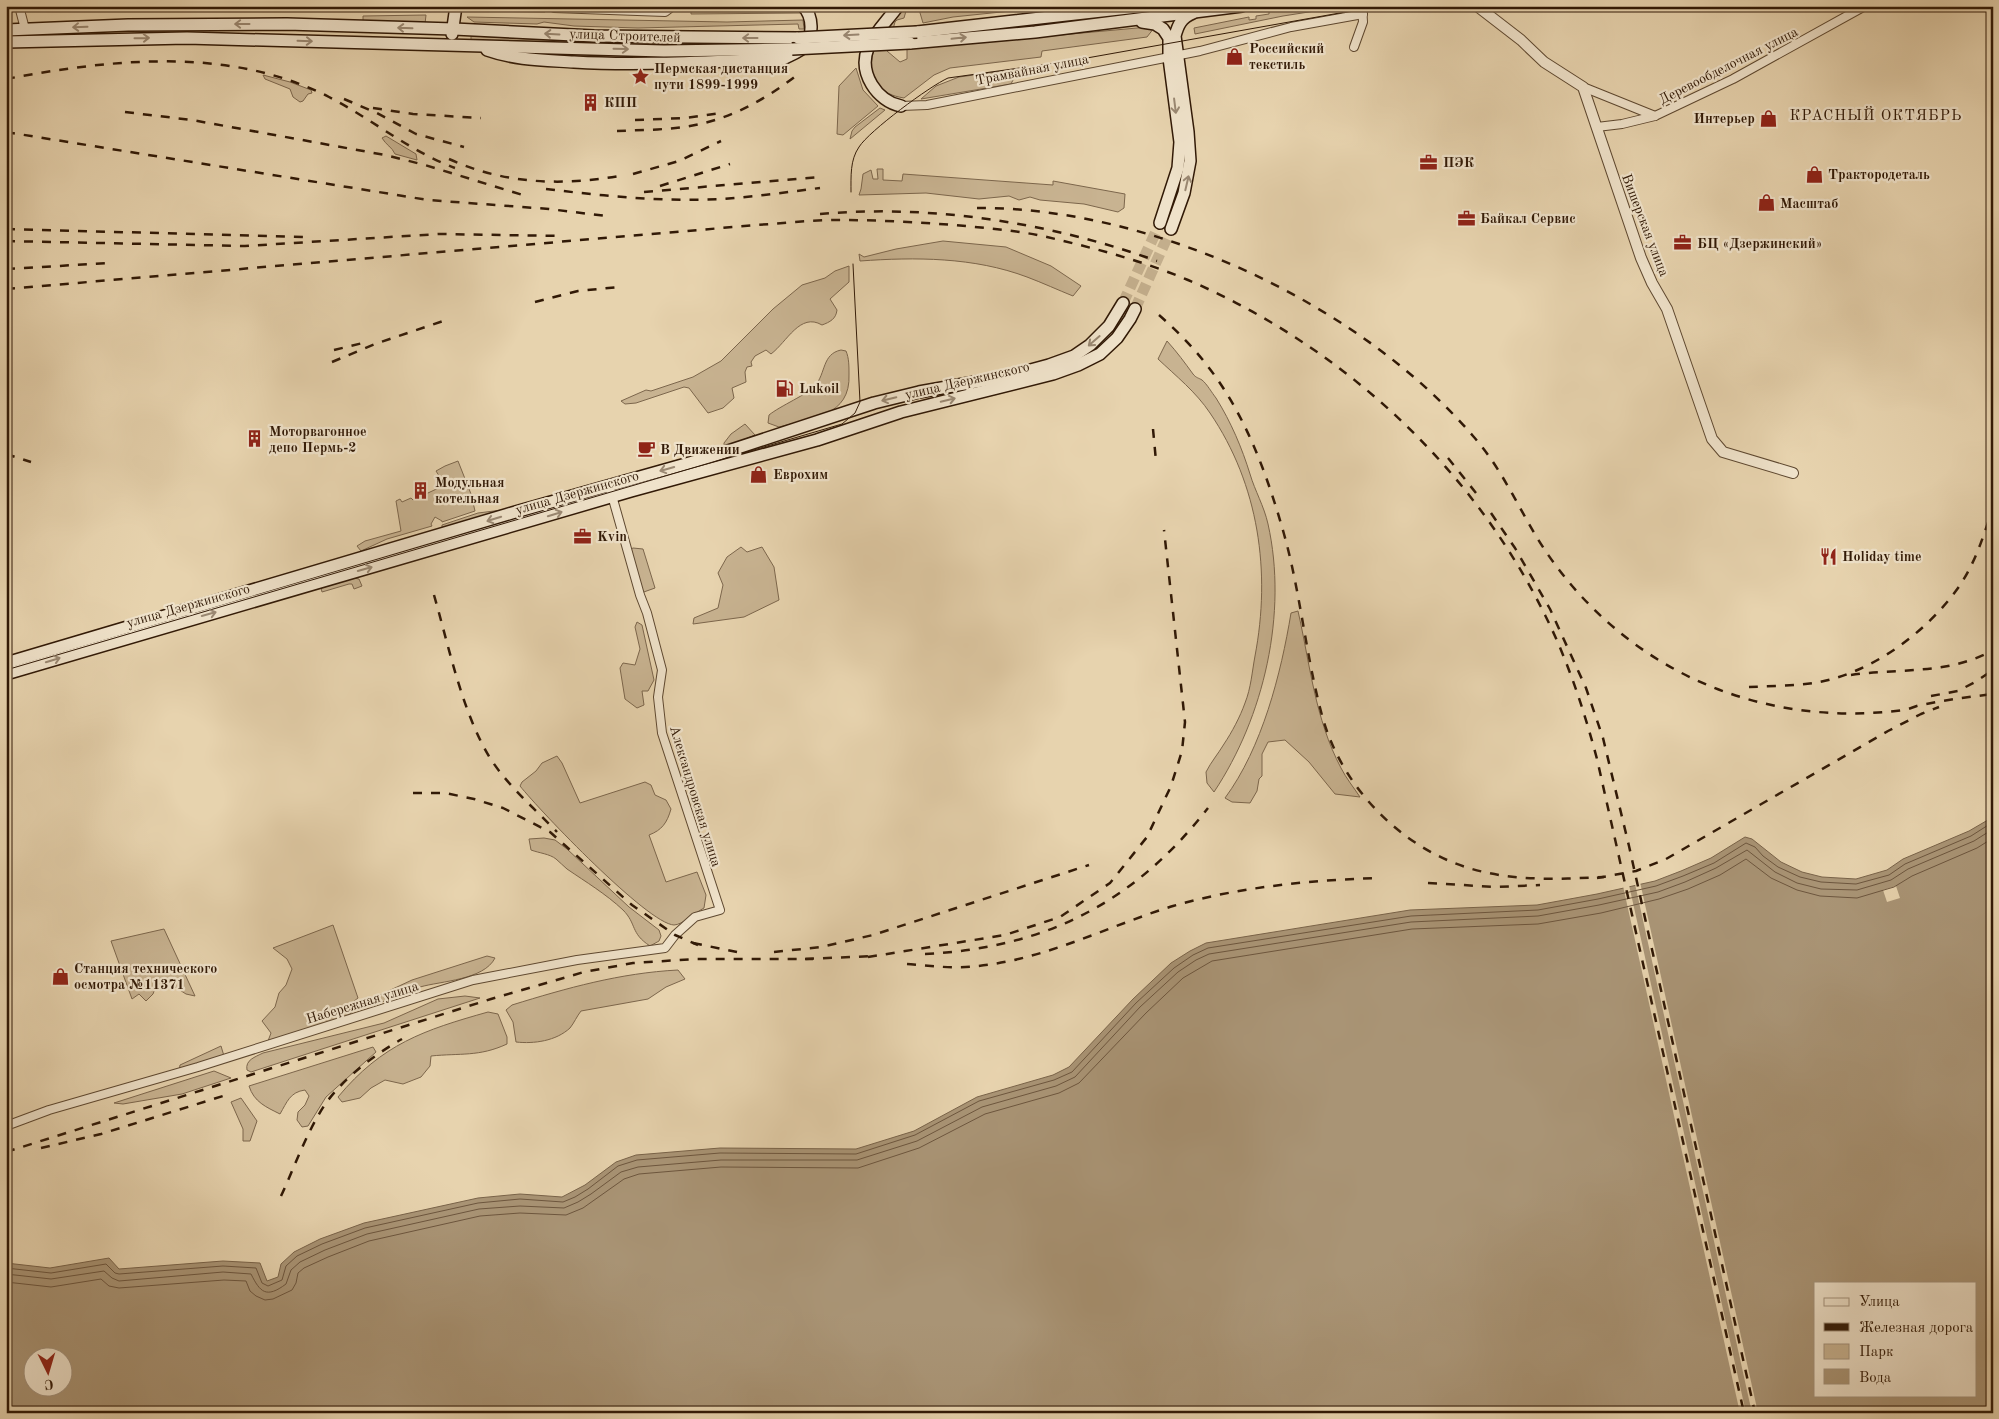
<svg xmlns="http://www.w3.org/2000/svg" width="1999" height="1419" font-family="'Old Standard TT',serif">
<rect width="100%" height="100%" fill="#e7d3ae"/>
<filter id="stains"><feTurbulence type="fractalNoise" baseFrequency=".004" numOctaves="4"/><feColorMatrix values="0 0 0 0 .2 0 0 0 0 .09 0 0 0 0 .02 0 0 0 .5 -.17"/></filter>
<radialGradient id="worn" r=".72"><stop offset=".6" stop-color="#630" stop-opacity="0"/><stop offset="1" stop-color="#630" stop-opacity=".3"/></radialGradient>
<g fill="#c8b391" stroke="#7c664c">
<path d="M337,6h91l-1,3c-30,-2 -60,0 -90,0z"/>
<polygon points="478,6 540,6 545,12 477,11"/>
<polygon points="691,6 793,6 800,13 691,14"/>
<path d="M904,6h7l-5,5 -2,7 -7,2 -2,2 -8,29 13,11 7,-3v-10l241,-22 6,1 -7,9 -105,14 -1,6 -91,11 -16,7 -30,23c-12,-2 -19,-5 -26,-14 -20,-27 9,-57 26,-78z"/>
<polygon points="918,6 1059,6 953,17 923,23"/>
<polygon points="1298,6 1347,6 1283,16 1195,34 1194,28 1249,17 1249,20 1256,19 1256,16 1269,14 1269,11"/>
<polygon points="426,15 425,24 363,22 363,16"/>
<polygon points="467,17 727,22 803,20 804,29 799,29 798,24 638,28 574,26 544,22 537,24 474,22"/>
<polygon points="471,36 622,44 622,46 471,41"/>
<polygon points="1041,66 1044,68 1014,74 1014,78 1011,84 921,99 936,86 959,77"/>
<polygon points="856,68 863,90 878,106 843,135 837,134 839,86"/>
<polygon points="263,75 290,82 311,90 312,93 308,94 303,101 300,102 293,97 290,89 265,79"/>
<polygon points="880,108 885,110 850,139 852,131 855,127"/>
<path d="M386,136l30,18 1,6 -22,-6c-3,-7 -9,-9 -13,-16z"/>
<polygon points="877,169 883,169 883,180 902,181 903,174 1053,185 1053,181 1125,194 1124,208 1118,212 1084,204 1040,200 1030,197 1019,200 1009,196 979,199 926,193 859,195 861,189 863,174 871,170 873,179 878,179"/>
<path d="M943,241l63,6 45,19 30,20 -8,10c-15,-6 -30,-13 -46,-19 -53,-20 -112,-20 -167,-16l-1,-7 5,3 32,-8z"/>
<path d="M849,266v16l-19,17 7,11c-1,9 -7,12 -15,15 -22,-13 -35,17 -51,29l-5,-4 -11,6 -4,6 1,4 -5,1 -2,5 1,10 -14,6 2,10 -11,10 -15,5 -19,-25 -5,-1 -48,16 -11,1 -4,-3 25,-11 5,1 42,-14 28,-16 52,-52 29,-24 23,-7 10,-7z"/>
<path d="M1167,341c10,11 18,22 26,33 3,4 6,4 9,6 5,4 10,13 14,18 15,24 26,50 34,76 5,17 14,32 18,50 20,89 -4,193 -54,268l-7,-9 -1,-11c5,-10 12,-18 18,-28 8,-12 16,-27 21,-41 6,-15 7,-31 10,-47 16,-84 4,-171 -45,-243 -14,-21 -34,-37 -52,-54z"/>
<path d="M841,350l5,1c3,7 3,15 3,23 2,43 -38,44 -70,53l-11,-4 1,-8c11,-9 39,-21 46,-29 11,-13 7,-32 26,-36z"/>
<polygon points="745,424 755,435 726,447 724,446 724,443 731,434"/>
<polygon points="458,461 471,494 475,511 442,522 442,521 435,517 431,524 432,526 387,539 361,551 357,546 365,541 401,531 396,501 400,499 402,502 411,498 413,500 445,485 436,471 445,466"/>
<polygon points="502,510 497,516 442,529 442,525 478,513"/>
<polygon points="741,547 747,552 762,547 774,567 779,600 744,617 693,624 694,618 718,608 723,585 718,573 727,557"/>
<polygon points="633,548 643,549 655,588 641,593 633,567 631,549"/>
<polygon points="354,578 359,579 362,586 354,589 352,584 349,584 322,592 321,588"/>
<path d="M1298,611c12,53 17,108 43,157 5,10 13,20 19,29l-25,-3 -26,-32 -24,-22 -17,2 -6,12v22l-3,3 -2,12 -7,12 -18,-1 -7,-4c37,-50 56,-124 66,-185z"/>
<polygon points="637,622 642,625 654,680 648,691 642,691 644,705 637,708 625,699 620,668 623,663 635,665 640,649 635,627"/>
<path d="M557,756l5,7 18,40 65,-21 6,3 4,10 11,5 5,9c-4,14 -9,21 -22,26l17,47 31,-10 9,23 -2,13c-8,4 -22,17 -30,17 -26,-1 -134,-114 -154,-139l2,-4 14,-11 6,-8z"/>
<path d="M544,838l11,2 12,9 62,58 30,23 2,6 -2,5 -9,5c-20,-13 -13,-22 -27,-36 -17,-16 -37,-28 -56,-41 -4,-3 -7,-7 -11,-10 -6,-5 -17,-6 -25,-9l-2,-11z"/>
<polygon points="333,925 358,998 343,1010 354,1011 345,1017 268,1041 271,1033 262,1021 275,1007 279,993 286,985 292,969 287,959 273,948"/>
<polygon points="164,929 195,996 186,994 167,982 162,988 156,986 153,994 146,1001 139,994 132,999 111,941"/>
<path d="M487,956l8,2c-11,22 -54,23 -75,29 -16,6 -32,13 -48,19l-4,-4 1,-2 43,-20z"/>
<path d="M678,970l7,9 -19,8 -18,12 -67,12c-4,5 -7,12 -11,17 -14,13 -36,16 -54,14l-3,-20 -7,-12 6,-5c55,-17 108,-32 166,-35z"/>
<path d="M465,996l15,2 -229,74 -4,-2c-2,-10 8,-13 16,-17l121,-30 54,-24z"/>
<path d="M488,1012l10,2 9,23v7c-28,13 -47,9 -76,12l-1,10 -9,11 -18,7 -18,-4 -14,8 -11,10 -18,4 -4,-5c44,-53 86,-67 150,-85z"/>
<polygon points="221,1046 224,1056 179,1071 180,1065"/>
<path d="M373,1047l3,5 -50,45 -18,29 -6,1 -5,-7 1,-8 7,-7 4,-9 -4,-6c-15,2 -18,12 -25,24 -14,-7 -26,-12 -31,-28z"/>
<polygon points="214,1071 231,1078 182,1094 123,1104 114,1103"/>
<polygon points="241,1098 257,1121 250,1141 243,1141 243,1129 231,1102"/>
</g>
<path fill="#a99475" stroke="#796349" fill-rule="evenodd" d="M1993,817v596h-1987v-150l44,5 59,-10 10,11 104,-8 37,2 7,18 11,-4 3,-13 13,-12 26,-13 44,-16 114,-25 42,-4 42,3 23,-12 31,-23 20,-7 84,-7 136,1 58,-18 63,-34 76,-22 16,-8 64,-68 38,-36 19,-12 16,-8 204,-33 127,-5 60,-11 58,-13 26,-10 30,-13 34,-21 7,2 29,23 21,10 20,5 34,2 31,-9 16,-11 66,-28zM1815,1283h160v112h-160zM32,1356h30v30h-30z"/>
<g fill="#e7d3ae">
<polygon points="1640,882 1758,1413 1752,1413 1635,884"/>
<polygon points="1629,885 1746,1413 1740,1413 1623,886"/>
<polygon points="1896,886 1900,898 1887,902 1883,890"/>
</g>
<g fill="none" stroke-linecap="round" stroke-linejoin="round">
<g stroke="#6d563e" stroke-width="1">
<polyline points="6,1268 51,1273 106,1264 115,1273 119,1274 223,1266 256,1268 262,1283 268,1286 282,1280 286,1266 297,1256 322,1244 365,1228 478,1203 520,1199 563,1202 575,1197 588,1189 618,1166 637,1160 720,1153 856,1154 915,1135 979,1101 1054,1080 1072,1072 1136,1003 1174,968 1193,955 1208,948 1411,916 1538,910 1598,899 1656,886 1683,876 1714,863 1746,843 1755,847 1763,856 1778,867 1800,877 1821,882 1856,884 1889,875 1905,864 1971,836 1993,822"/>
<path d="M6,1274l45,5 53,-8 8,7 7,3 104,-9 28,2c9,18 15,25 35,10l5,-14 9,-8 25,-12 42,-16 112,-25 41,-3 44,2 14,-6 13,-8 30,-22 17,-5 83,-7h136l60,-19 65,-34 74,-21 19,-9 65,-70 38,-35 18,-12 13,-6 202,-32 127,-6 61,-11 59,-13 27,-10 31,-14 31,-18 28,22 22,11 24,6 36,1 34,-10 17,-11 66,-28 19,-12"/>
<polyline points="6,1282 51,1287 101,1279 109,1286 119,1288 224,1280 246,1281 250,1291 256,1296 265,1300 273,1299 292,1290 296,1283 298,1273 304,1268 328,1257 369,1241 480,1216 520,1213 566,1215 583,1208 624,1179 639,1174 721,1167 858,1168 919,1148 985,1114 1059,1093 1079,1083 1146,1013 1183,978 1212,961 1412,929 1538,924 1601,913 1659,899 1688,889 1720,875 1746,859 1771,878 1797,890 1820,896 1857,898 1894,887 1912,876 1977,848 1993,838"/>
</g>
<g stroke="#c3ae8c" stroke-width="11" stroke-dasharray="11 5.5" stroke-linecap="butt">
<polyline points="1123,303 1160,223"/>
<polyline points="1135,309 1171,229"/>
</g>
<defs>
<g id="minor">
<polyline points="19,6 25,29"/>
<polyline points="552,6 554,8 665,12 673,6"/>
<polyline points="1354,47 1363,22 1362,6"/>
<polyline points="1583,87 1655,116"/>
<polyline points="901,106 927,105 1200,51 1291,27 1363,14"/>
<polyline points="1597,127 1622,124 1655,116 1733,79 1865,6"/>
<polyline points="6,1126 49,1110 198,1067 473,980 577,960 665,948 675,935 695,917 720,910 662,733 658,697 662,670 647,613 640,595 611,492"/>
</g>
<polyline id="tertiary" points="1477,6 1521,40 1544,62 1583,87 1641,258 1652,283 1667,309 1712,439 1723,452 1793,473"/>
<g id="secondary">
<path d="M898,6c-10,14 -24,27 -30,42 -10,25 9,53 33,58"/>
<polyline points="1142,22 1155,24 1163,29 1169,38 1169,58 1180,142 1178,168 1160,223"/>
<polyline points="6,30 128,25 287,24 454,29 594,36 798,38"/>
<polyline points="917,32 1146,6"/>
<polyline points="452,34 456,6"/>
<polyline points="6,42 187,38 664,51 792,49"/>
<polyline points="910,43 1035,32 1242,6"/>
<path d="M487,50c28,10 57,10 87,12 69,4 139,-1 209,-3 7,-4 16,-7 21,-12 10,-11 9,-31 -1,-41"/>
<path d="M1171,229l13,-36 6,-32 -2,-29 -13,-96c3,-11 6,-18 18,-23"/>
<polyline points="6,663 512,513 707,458 874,403 919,392 1009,376 1049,365 1074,356 1090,345 1109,326 1123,303"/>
<polyline points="6,674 631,491 817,440 901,412 1053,374 1078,365 1100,354 1117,338 1130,319 1135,309"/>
</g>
</defs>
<use href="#minor" stroke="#5e4830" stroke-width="10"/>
<use href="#tertiary" stroke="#5e4830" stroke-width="12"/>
<use href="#secondary" stroke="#311906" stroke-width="14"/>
<use href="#minor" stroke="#efe2ca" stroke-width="8"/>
<use href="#tertiary" stroke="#efe2ca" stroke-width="10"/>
<use href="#secondary" stroke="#efe2ca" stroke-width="11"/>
<g stroke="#311906" stroke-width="1">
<path d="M851,192c0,-16 -1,-32 8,-45 10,-16 71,-61 89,-69l122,-17 309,-55"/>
<polyline points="6,670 842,424 855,413 860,402 853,264"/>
</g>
<g stroke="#311906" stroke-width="2.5" stroke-dasharray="9 9" stroke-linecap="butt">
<path d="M6,79c107,-20 223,-33 323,18 43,22 80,54 126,71"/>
<polyline points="344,99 377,113 416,134 464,147"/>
<polyline points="373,108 413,114 481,118"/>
<polyline points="125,112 192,120 385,155 425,165 526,196"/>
<polyline points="635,120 685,118 722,113"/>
<path d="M617,131c24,-1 49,-1 73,-5 42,-7 78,-28 111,-54"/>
<polyline points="6,132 428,200 549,209 606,216"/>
<path d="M449,159c57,26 116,27 176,16"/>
<polyline points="633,174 679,161 721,141"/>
<polyline points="660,186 730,164"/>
<path d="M546,189c58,7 117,13 175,10 33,-2 66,-7 99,-11"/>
<polyline points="644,192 819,177"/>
<path d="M977,208c175,-1 382,95 496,228 34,38 51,87 81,127 82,112 212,165 350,147 6,-1 11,-4 17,-5 24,-5 48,-8 72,-11"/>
<path d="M820,214c112,-10 232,9 337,47"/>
<polyline points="6,229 305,237"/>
<polyline points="6,241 245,246 439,234 563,236"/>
<polyline points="6,269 110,263"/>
<path d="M6,289l751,-64c27,-2 55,-5 82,-5 38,0 77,2 115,5 31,3 62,5 93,12 47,11 96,24 141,43 153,66 283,185 357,335 23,46 39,95 52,144l147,654"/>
<polyline points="535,302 578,291 619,287"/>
<path d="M1159,315c17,15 33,31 47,49 39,49 61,110 78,170 17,61 22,124 39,185 21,73 86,137 161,153 39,9 80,7 120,5"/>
<polyline points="334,350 367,342"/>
<polyline points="332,362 375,344 449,319"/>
<polyline points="1153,429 1156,461"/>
<polyline points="6,454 31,462"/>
<polyline points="1448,458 1476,493"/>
<polyline points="1491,513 1515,548 1550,609 1586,688 1603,738 1629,846 1755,1413"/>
<polyline points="1989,514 1993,493"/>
<path d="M434,595c15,52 28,117 56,163 18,28 44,50 67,74"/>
<path d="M1851,675c47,-7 99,0 142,-25"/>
<path d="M1749,687c21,-1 44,-1 65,-4 56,-9 111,-49 144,-95 17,-24 26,-53 35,-81"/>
<polyline points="1931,696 1958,691 1975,682 1993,670"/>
<polyline points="413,793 445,793 474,799 503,808 550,832 632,905 675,935 698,945"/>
<polyline points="1597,878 1636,871 1666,859 1888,731 1921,714 1939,707"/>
<polyline points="1428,883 1496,887 1540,885"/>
<polyline points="693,943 737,952"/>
<polyline points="774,952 821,947 873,935 1089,865"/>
<path d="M925,954c120,-6 209,-51 283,-146"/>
<polyline points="868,957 1005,935 1060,917 1110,883 1147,837 1171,786 1182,751 1185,722 1164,530"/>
<polyline points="805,959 875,956"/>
<path d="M907,964c24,2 48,5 71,2 69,-7 130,-40 195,-60 66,-19 138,-26 206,-28"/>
<polyline points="41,1148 101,1134 223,1096"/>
<polyline points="6,1152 491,999 584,972 633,963 696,959 813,959"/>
<path d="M281,1196c14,-30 26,-65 45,-93 19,-26 48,-48 76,-64"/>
</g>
<defs>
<g id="secondary-bridge">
<polyline points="798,38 917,32"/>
<polyline points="792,49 910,43"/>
</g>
</defs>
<use href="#secondary-bridge" stroke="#311906" stroke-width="14" stroke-linecap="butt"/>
<use href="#secondary-bridge" stroke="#efe2ca" stroke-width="11"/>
</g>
<defs><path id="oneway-shaft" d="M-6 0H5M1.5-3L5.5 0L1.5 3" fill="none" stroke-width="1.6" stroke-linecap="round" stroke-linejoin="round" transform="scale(1.25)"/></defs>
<g stroke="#9a8872">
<use href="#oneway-shaft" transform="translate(242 24) rotate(180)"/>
<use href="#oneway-shaft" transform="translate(80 27) rotate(178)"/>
<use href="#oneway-shaft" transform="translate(405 28) rotate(-178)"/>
<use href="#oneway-shaft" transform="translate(552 34) rotate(-177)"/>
<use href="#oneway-shaft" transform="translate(851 35) rotate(177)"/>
<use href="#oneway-shaft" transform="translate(142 38) rotate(-1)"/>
<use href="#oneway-shaft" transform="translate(750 38) rotate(-180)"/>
<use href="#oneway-shaft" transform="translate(959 38) rotate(-6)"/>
<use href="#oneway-shaft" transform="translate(305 41) rotate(2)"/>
<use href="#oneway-shaft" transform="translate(621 49) rotate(1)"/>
<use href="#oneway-shaft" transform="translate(1175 106) rotate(83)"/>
<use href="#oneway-shaft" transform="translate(1187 183) rotate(-77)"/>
<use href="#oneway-shaft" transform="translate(1094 341) rotate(139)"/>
<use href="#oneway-shaft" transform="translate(889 399) rotate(167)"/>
<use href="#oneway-shaft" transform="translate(948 400) rotate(-13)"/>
<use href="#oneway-shaft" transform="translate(667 469) rotate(164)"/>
<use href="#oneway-shaft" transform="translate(555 514) rotate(-17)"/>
<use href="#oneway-shaft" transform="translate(494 519) rotate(163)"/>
<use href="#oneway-shaft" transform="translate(365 569) rotate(-16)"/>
<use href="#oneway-shaft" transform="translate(209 614) rotate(-16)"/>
<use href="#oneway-shaft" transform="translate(53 660) rotate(-17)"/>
</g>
<defs>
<symbol id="shop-bare" viewBox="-9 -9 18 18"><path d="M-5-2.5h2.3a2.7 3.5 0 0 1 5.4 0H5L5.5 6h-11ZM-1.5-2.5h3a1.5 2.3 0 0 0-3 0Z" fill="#8f2418" stroke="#efe2ca" stroke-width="2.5" paint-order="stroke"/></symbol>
<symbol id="sight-bare" viewBox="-9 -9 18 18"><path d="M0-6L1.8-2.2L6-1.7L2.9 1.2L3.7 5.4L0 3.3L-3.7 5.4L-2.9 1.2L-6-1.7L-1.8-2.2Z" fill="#8f2418" stroke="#efe2ca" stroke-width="2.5" paint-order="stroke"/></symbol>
<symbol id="building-bare" viewBox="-9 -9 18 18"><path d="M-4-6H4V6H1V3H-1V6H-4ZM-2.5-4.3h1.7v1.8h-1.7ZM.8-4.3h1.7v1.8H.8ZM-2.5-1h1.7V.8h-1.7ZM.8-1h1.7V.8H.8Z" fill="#8f2418" stroke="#efe2ca" stroke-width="2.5" paint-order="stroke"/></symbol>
<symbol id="office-bare" viewBox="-9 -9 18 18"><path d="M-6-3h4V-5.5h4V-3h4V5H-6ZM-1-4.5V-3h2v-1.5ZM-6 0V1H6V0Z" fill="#8f2418" stroke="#efe2ca" stroke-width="2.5" paint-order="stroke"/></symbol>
<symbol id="fuel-bare" viewBox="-9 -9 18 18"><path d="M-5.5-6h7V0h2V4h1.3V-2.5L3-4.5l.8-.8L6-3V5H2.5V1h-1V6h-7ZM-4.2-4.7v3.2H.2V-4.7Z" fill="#8f2418" stroke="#efe2ca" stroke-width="2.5" paint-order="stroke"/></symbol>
<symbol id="cafe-bare" viewBox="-9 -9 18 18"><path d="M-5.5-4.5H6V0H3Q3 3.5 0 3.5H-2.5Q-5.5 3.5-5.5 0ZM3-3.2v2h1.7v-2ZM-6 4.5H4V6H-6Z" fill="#8f2418" stroke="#efe2ca" stroke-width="2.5" paint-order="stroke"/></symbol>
<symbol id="restaurant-bare" viewBox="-9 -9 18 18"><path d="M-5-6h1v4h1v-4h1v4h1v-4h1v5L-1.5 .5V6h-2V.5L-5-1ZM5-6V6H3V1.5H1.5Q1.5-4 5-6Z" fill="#8f2418" stroke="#efe2ca" stroke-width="2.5" paint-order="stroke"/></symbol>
</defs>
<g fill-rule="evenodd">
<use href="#shop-bare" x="1222" y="44" width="25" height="25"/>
<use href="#sight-bare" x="628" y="64" width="25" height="25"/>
<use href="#building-bare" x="578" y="90" width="25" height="25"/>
<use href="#shop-bare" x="1756" y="106" width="25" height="25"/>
<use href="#office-bare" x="1416" y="150" width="25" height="25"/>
<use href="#shop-bare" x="1802" y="162" width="25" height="25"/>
<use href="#shop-bare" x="1754" y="190" width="25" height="25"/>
<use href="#office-bare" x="1454" y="206" width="25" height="25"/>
<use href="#office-bare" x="1670" y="230" width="25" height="25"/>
<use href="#fuel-bare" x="772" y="376" width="25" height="25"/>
<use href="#building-bare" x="242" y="426" width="25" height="25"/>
<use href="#cafe-bare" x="634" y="436" width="25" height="25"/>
<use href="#shop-bare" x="746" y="462" width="25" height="25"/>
<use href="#building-bare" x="408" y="478" width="25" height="25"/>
<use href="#office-bare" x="570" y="524" width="25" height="25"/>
<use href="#restaurant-bare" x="1816" y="544" width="25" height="25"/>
<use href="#shop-bare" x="48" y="964" width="25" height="25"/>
</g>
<g text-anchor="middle" stroke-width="4.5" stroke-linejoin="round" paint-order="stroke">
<g font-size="14" fill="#311906" stroke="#efe2ca">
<text transform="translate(625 35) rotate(2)" y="5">улица Строителей</text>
<text transform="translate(1728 65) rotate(-27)" y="5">Деревообделочная улица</text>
<text transform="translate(1032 69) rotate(-11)" y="5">Трамвайная улица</text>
<text transform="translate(1646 225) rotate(69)" y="5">Вишерская улица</text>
<text transform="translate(967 380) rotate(-13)" y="5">улица Дзержинского</text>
<text transform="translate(577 492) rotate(-16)" y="5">улица Дзержинского</text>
<text transform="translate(188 605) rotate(-16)" y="5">улица Дзержинского</text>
<text transform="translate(696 796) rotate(73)" y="5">Александровская улица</text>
<text transform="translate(362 1002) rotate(-17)" y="5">Набережная улица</text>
</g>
<g font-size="14" font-weight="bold" fill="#311906" stroke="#efe2ca" text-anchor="start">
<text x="1249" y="53">Российский<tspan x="1249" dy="16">текстиль</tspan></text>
<text x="654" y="73">Пермская дистанция<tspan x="654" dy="16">пути 1899-1999</tspan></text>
<text x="604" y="107">КПП</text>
<text x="1755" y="123" text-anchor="end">Интерьер</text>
<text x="1443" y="167">ПЭК</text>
<text x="1828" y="179">Трактородеталь</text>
<text x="1780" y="208">Масштаб</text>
<text x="1480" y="223">Байкал Сервис</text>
<text x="1697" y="248">БЦ «Дзержинский»</text>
<text x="799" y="393">Lukoil</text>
<text x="269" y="436">Моторвагонное<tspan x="269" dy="16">депо Пермь-2</tspan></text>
<text x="660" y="454">В Движении</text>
<text x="773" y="479">Еврохим</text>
<text x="435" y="487">Модульная<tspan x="435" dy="16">котельная</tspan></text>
<text x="597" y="541">Kvin</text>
<text x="1842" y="561">Holiday time</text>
<text x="74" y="973">Станция технического<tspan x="74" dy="16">осмотра №11371</tspan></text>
</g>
<g font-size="15" letter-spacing="1" fill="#311906" stroke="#efe2ca">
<text x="1876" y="120">КРАСНЫЙ ОКТЯБРЬ</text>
</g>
</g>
<rect width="1999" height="1419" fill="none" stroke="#e7d3ae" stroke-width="25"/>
<rect x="8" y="8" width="1984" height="1404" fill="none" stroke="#311906" stroke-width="2.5"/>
<rect x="12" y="12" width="1974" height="1394" fill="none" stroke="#311906"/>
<rect x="1814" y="1282" width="162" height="115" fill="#efe2ca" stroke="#a3927c"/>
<rect x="1824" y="1298" width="25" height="8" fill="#efe2ca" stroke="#a3927c"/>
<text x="1859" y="1306" font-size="15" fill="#311906">Улица</text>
<rect x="1824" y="1323" width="25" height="8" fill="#311906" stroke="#a3927c"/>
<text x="1859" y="1332" font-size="15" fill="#311906">Железная дорога</text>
<rect x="1824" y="1344" width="25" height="15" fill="#c8b391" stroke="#a3927c"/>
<text x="1859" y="1356" font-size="15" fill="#311906">Парк</text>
<rect x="1824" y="1369" width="25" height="15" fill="#a99475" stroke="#a3927c"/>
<text x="1859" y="1382" font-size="15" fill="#311906">Вода</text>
<g transform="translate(48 1372) rotate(175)"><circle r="24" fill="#efe2ca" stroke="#a3927c"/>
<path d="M0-4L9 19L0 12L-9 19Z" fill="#8f2418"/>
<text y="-8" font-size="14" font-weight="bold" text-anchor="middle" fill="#311906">С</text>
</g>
<rect width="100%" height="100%" filter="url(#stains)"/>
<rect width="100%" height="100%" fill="url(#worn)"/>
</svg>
